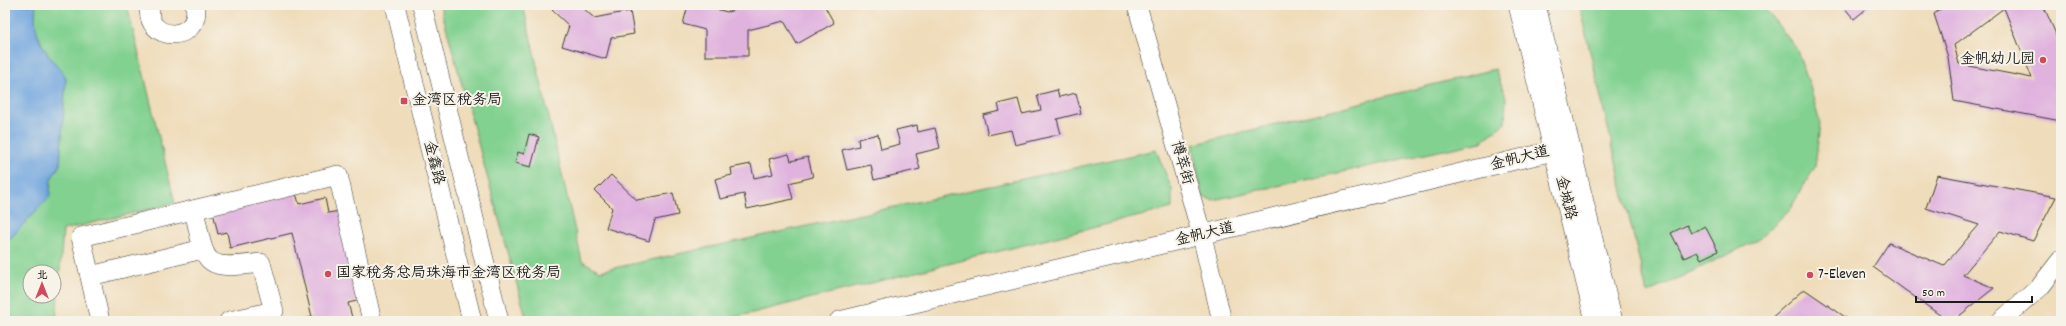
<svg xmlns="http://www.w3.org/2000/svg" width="2066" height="326" viewBox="0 0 2066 326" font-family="Dekko,'LXGW WenKai TC',sans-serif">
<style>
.green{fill:#82d191;stroke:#4f7656;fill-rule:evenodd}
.water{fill:#71a6df;stroke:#46617e}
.building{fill:#e0b3df;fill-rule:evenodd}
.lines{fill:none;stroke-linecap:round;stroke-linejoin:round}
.minor-casing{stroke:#3c3934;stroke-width:20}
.minor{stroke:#fff;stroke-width:19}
.poi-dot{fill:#d1495b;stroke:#f7f3e8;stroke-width:1.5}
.labels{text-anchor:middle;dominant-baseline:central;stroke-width:4;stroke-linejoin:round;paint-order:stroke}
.poi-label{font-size:15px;fill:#1c1c1c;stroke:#f7f3e8;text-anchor:start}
.street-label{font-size:15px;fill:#1c1c1c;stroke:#f7f3e8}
</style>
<rect width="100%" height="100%" fill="#f7f3e8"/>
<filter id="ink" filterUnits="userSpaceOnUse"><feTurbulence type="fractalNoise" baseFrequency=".025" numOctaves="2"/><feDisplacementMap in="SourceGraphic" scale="8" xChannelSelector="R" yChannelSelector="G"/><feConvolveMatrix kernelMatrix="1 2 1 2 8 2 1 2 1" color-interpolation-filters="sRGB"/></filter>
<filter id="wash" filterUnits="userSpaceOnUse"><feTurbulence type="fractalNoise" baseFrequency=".012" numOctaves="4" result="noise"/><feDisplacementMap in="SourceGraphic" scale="16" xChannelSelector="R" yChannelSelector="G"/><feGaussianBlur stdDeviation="0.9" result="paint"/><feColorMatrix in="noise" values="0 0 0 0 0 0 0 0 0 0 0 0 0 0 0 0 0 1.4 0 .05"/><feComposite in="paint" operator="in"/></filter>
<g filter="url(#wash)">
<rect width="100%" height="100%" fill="#efdcba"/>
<g class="green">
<path d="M5,5H127L175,203L63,230L56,321H5ZM30,272H54V296H30Z"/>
<polygon points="440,5 523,5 582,261 600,271 1156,150 1172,189 1172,208 720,321 527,321"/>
<polygon points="1579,5 1760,5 1771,16 1796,48 1810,86 1820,124 1815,167 1790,209 1758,240 1647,293"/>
<polygon points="1495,69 1506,97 1505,123 1481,142 1213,200 1203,197 1192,145"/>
</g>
<path class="water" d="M5,5H36C33,25 38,42 51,58C56,65 62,69 66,78L60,165L51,179L50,196L5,244Z"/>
<g id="blocks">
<g class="building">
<polygon points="556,5 580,5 594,18 630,11 634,34 611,38 606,59 562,46 569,26 552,10"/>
<polygon points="688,5 701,5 727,12 755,5 824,5 834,23 797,44 784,21 748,30 748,56 705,56 705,30 683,24"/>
<polygon points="1842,5 1871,5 1854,19"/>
<path d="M1946,5H2043L2055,32L2061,53V121L1954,101L1948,57L1934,14ZM2004,8L2032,78L1959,64L1954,45Z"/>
<polygon points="1057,90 1059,97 1076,93 1081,113 1057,119 1061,134 1015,145 1011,130 988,135 983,115 1000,111 998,104 1018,99 1022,114 1041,110 1037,95"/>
<polygon points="917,125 918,132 935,128 940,148 916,154 920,169 874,180 871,165 847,170 842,150 859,146 858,139 878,134 881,149 900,144 896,130"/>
<polygon points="529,134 539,137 531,167 515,163 518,152 524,154"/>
<polygon points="789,154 791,161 808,157 813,177 789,183 793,199 747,209 744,194 720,199 715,179 732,175 731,168 751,164 754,178 773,174 769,159"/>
<polygon points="611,175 637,200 673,193 678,215 655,220 649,241 606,228 612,208 595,191"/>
<polygon points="1937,175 2056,197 2033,241 2000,231 1963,275 1994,288 1953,321 1948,321 1873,267 1889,243 1944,266 1979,225 1926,208"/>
<polygon points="296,193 299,204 325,198 328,213 340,211 361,300 348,303 353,321 296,321 312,317 292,233 230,248 227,232 218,234 213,212"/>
<polygon points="1687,225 1691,233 1705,226 1718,251 1701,259 1697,252 1684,258 1671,233"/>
<polygon points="1804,289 1851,321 1768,321"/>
</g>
</g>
</g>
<g filter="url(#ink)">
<use href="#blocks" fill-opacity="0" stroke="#3c3934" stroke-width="1"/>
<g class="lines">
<g class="minor-casing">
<g id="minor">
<path d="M150,5C143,44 203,43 195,5"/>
<polyline points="395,5 472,321"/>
<polyline points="422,5 499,321"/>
<polyline points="1137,5 1202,236 1222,321"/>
<polyline points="1518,5 1595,321"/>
<polyline points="1536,5 1613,321"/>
<path d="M194,210C206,264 201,271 261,263L274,311L229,321"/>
<polyline points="90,276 203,249"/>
<polyline points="100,321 81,237 338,175 372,321"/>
<polyline points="839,321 1570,147"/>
<polyline points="2001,321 2040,287 2061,260"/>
</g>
</g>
<use href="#minor" class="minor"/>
</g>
</g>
<g class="poi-dot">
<circle cx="2043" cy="60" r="4"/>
<rect x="400" y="97" width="8" height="8" rx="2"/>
<circle cx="328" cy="274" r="4"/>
<circle cx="1810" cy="275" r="4"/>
</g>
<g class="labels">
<g class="poi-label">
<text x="2035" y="60" text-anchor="end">金帆幼儿园</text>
<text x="412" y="101">金湾区税务局</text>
<text x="336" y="274">国家税务总局珠海市金湾区税务局</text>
<text x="1818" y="275">7-Eleven</text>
</g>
<g class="street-label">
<text transform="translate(1520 159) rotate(-14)">金帆大道</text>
<text transform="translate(433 163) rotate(76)">金鑫路</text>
<text transform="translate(1181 163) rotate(74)">博萃街</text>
<text transform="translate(1565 198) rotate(76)">金城路</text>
<text transform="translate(1205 235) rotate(-13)">金帆大道</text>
</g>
</g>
<rect width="2066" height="326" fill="none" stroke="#f7f3e8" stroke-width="20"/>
<g transform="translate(42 284)"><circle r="19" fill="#f7f3e8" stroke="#9f9d96"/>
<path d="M0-3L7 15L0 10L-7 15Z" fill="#d1495b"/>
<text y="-6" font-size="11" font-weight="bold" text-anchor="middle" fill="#1c1c1c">北</text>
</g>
<path d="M1916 296v6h116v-6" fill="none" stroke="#1c1c1c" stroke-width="2"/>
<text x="1922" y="296" font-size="12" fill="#1c1c1c" stroke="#f7f3e8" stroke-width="3" paint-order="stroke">50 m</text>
</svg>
